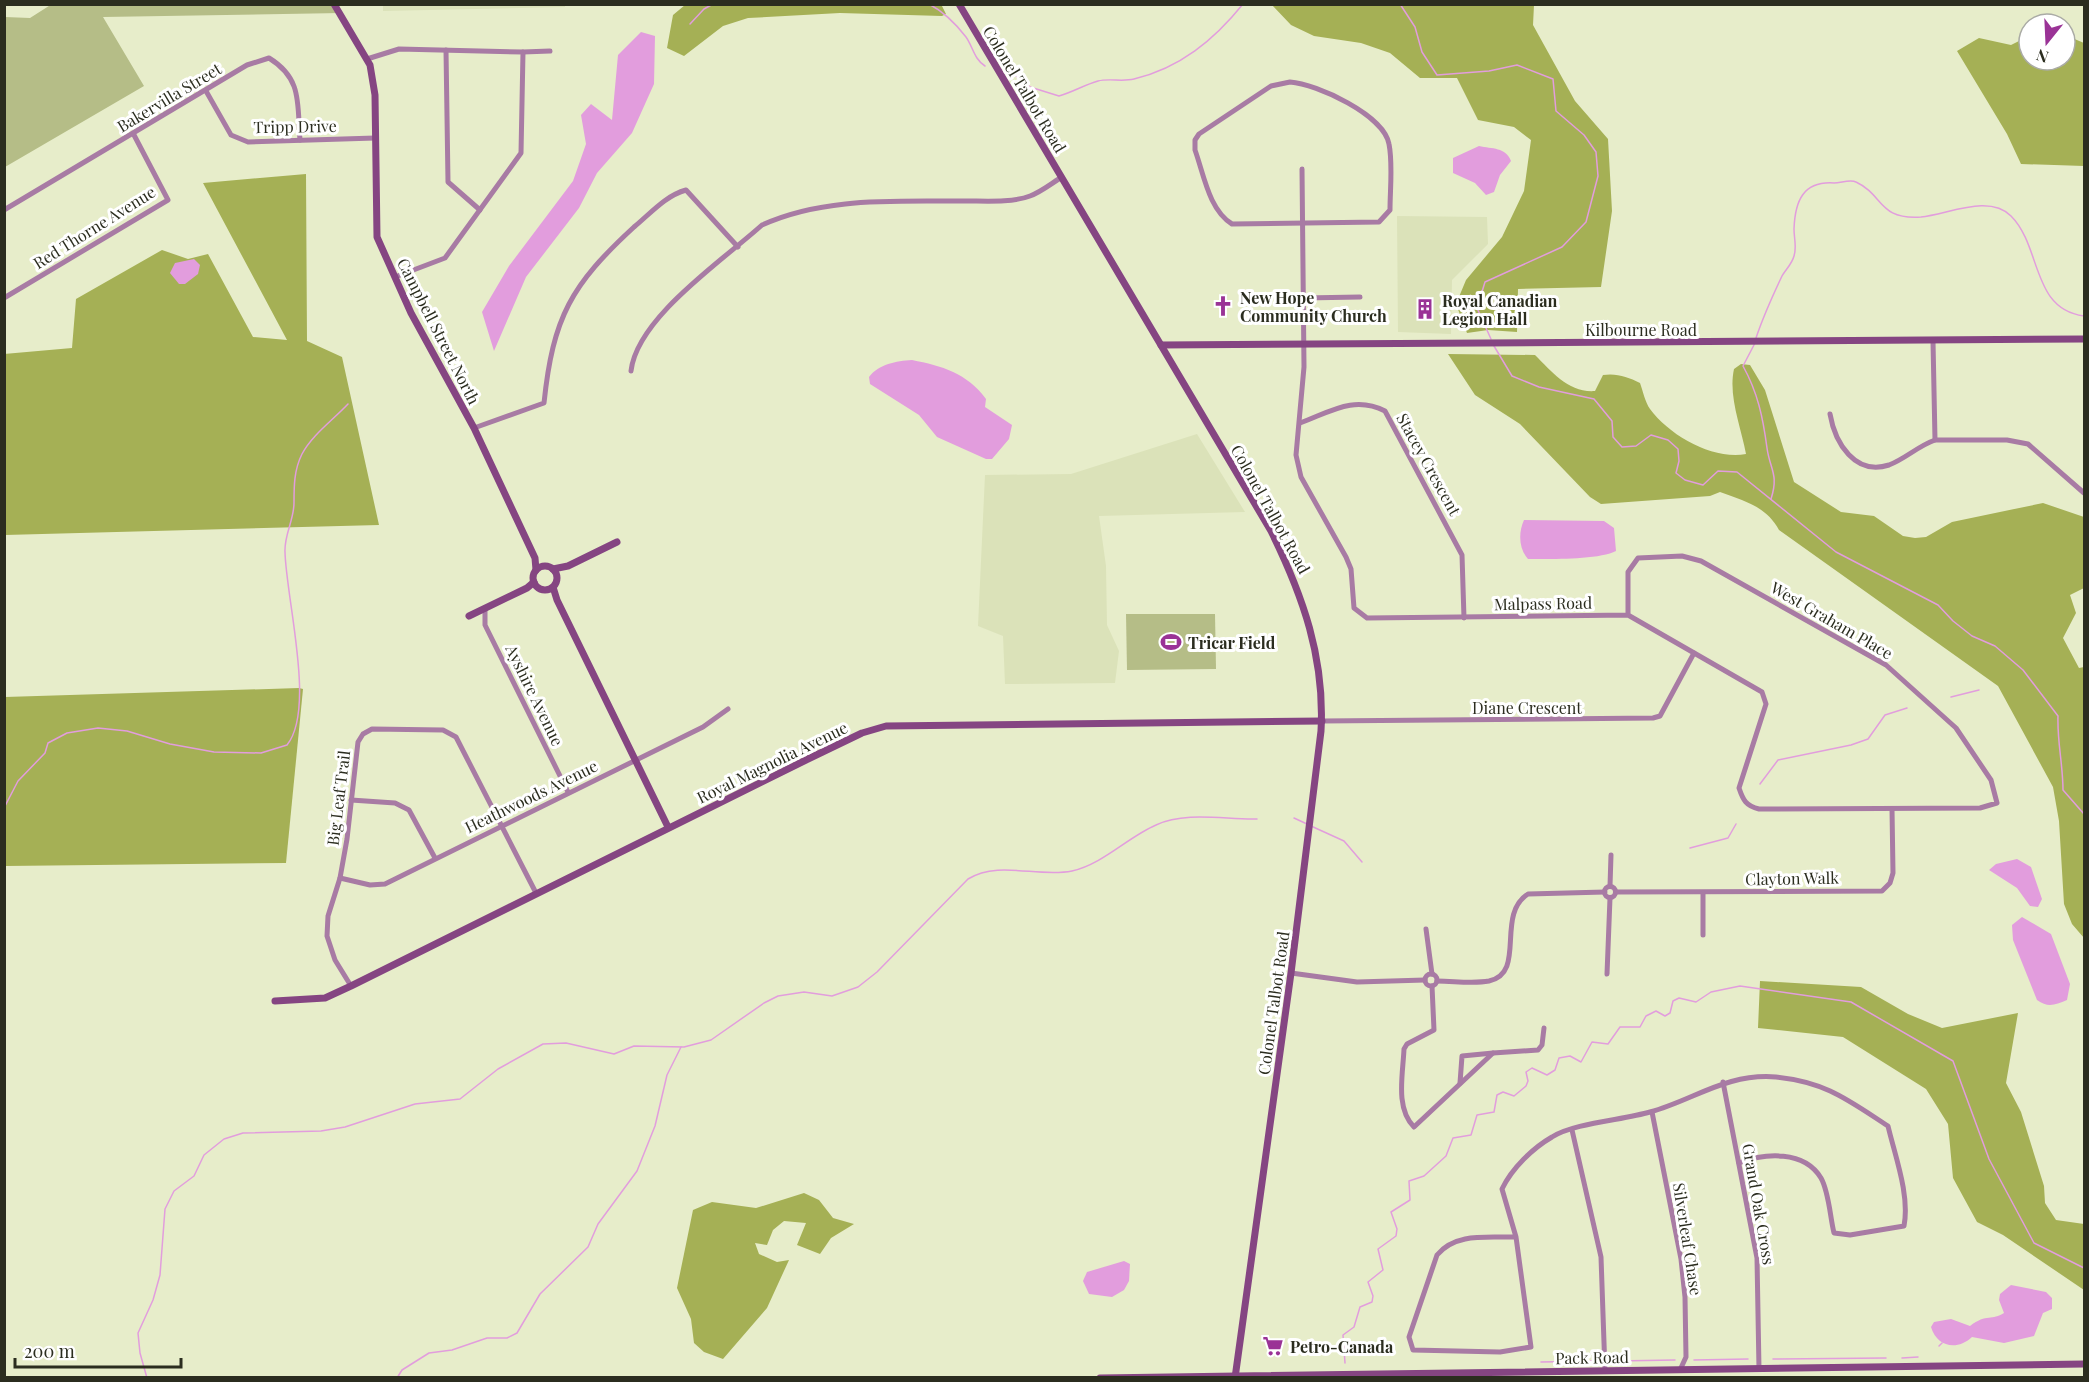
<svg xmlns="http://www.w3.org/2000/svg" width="2089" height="1382" viewBox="0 0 2089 1382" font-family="'Playfair Display',serif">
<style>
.built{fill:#dbe2b9}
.green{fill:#b5bd87}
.forest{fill:#a5b055}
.water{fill:#e29ddd}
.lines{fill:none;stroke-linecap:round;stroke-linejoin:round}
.stream{stroke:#e29ddd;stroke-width:1.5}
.street{stroke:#a87ba4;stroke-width:5}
.secondary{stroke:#854582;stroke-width:7}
.labels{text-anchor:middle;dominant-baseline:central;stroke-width:6;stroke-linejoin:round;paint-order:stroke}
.street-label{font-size:16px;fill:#2b2d1f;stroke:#fff}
.poi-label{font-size:16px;font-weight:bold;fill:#2b2d1f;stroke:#fff;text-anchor:start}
</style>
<rect width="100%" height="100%" fill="#e7edca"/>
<g class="built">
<polygon points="565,4 565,7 383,11 383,4"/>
<polygon points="1397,216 1487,217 1488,244 1452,280 1451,334 1398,332"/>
<polygon points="1197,434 1245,512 1099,516 1106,566 1107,625 1119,651 1115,683 1005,684 1003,636 978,626 985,475 1071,474"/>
</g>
<g class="green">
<polygon points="52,4 337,4 342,13 103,17 144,86 5,167 5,17 30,18"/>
<polygon points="1126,614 1215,614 1216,669 1127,670"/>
</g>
<g class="forest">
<polygon points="941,4 946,14 942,16 840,13 748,18 723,26 684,56 667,48 673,15 685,5"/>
<polygon points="1272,5 1534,5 1533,25 1575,101 1608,139 1612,211 1601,287 1518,289 1517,332 1488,330 1467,333 1456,304 1466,280 1502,237 1524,191 1531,140 1514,127 1478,120 1457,78 1420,78 1390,53 1361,43 1314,36 1291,25"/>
<polygon points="2065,35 2084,43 2084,166 2021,164 2007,134 1957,51 1979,38 2011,45 2029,36 2029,60 2065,60"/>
<polygon points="306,174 307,341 342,357 379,525 5,535 4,354 72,348 76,299 162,250 188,259 208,254 253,337 287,340 203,183"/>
<path d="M1448,354L1535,355C1552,372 1569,393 1595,391L1603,375C1617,373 1628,377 1640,383C1643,391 1645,402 1650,409C1670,436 1713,460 1746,454C1741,427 1728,396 1734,369L1741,364L1750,365L1765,390L1794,482L1841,512L1874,516L1903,536L1915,538L1926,537L1952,522L2043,503L2084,517V588L2070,595L2076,613L2063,638L2079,668L2084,667V938L2072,924L2064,904L2059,821L2053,787L1998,686L1779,530C1766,506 1744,501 1720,492L1710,496L1601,504L1590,497L1520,424L1475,395Z"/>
<polygon points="299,688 303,689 286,863 5,866 5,697"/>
<polygon points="1760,981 1861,987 1908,1014 1942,1028 2018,1013 2006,1083 2021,1112 2044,1186 2045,1203 2056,1220 2084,1224 2084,1290 2003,1235 1977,1222 1953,1178 1948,1124 1926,1089 1843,1037 1758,1028"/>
<polygon points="804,1193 819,1200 833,1218 854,1224 831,1238 820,1254 797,1245 806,1223 784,1221 773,1230 767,1245 755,1243 759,1254 777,1262 789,1260 767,1308 723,1359 704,1352 694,1343 691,1319 677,1288 693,1210 712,1202 756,1208"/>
</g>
<g class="water">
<polygon points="641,32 655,36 654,84 632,133 597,173 579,208 526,277 494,351 482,312 509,266 573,181 586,144 581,115 591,104 612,120 618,55"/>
<path d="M1479,146C1492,149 1506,147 1511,161L1500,175L1494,192L1486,195L1475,183L1453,173V158Z"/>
<polygon points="194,259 200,265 198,274 185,284 179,284 170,273 175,263"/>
<path d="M912,360C942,366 967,373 986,399L985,407L1012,425L1009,439L992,459H986L937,437L919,415L870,384L869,377C879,364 896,361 912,360Z"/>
<path d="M1524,520L1604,521L1614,528L1616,551C1599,560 1548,559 1528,559C1519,549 1518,533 1524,520Z"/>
<polygon points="2017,859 2031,867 2042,899 2038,907 2030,906 2017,888 1989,870 1996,864"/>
<path d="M2022,917L2051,934L2070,984L2067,1000C2055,1005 2048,1008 2037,1000L2013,940L2012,925Z"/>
<polygon points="1124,1261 1130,1264 1129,1281 1124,1290 1112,1297 1089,1294 1083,1281 1087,1272"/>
<path d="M2011,1285L2046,1292L2052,1298V1309L2043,1313L2034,1336L2004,1343L1972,1337C1957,1351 1937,1347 1931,1327L1934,1322L1951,1319L1970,1326C1987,1313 1992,1321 2004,1313L1999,1300L2000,1294Z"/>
</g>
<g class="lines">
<g class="stream">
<path d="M929,4C944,12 956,24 966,37C973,47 974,59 985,66"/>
<polyline points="1400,4 1415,27 1422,52 1437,75 1489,71 1517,65 1553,79 1556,111 1584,135 1596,152 1598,176 1586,222 1562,247 1485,282 1477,308 1491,339"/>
<polyline points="690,24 704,9 713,4"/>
<path d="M1007,69L1030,87L1059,96C1073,92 1084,85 1098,81C1109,78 1122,82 1134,79C1180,68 1214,40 1243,4"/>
<path d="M1756,338C1763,317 1773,295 1782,276C1786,269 1792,264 1794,256C1797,247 1794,239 1794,229C1795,201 1803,181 1834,183C1841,183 1850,179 1856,182C1884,195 1878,220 1921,217C1949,214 1989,194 2011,216C2042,247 2031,309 2084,316"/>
<path d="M1755,343L1743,366C1758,393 1763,418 1767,448C1770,470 1779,474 1771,499"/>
<path d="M1494,346L1512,376L1539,387L1594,399L1612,421L1613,437L1622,447L1636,446L1651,435L1668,440L1678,449L1679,461L1676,473L1685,480L1703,485L1718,471L1737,472L1836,552L1938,605L1953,621L1972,636L1995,646L2023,670L2058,716C2057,741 2063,765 2063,790L2084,814"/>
<polyline points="1951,697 1979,690"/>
<polyline points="1760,784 1778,760 1851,745 1868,739 1885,715 1907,708"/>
<path d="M4,808L18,781L45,753L48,743L67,733L98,728L127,731L170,744L214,752L261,753L287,745C316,709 286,599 285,552C284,535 294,520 294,503C294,486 294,470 302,454C312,435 333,420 348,404"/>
<polyline points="1294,818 1307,824"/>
<polyline points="1311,826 1344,841 1362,862"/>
<polyline points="1690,848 1728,838 1736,824"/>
<polyline points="1939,1346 1942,1343"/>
<polyline points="1902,1358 1918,1357"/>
<polyline points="1773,1359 1886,1358"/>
<polyline points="1694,1360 1748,1359"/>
<polyline points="1616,1361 1675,1360"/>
<polyline points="1541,1362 1596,1361"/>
<polyline points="1345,1363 1343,1335 1354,1327 1360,1307 1372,1302 1373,1296 1368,1282 1383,1270 1378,1249 1396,1236 1397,1229 1391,1212 1410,1200 1409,1181 1424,1176 1446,1156 1453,1138 1471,1135 1477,1115 1494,1112 1497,1095 1503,1092 1514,1096 1526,1086 1528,1081 1526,1072 1532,1068 1547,1075 1555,1070 1559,1058 1570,1056 1581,1062 1592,1042 1608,1044 1620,1027 1640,1027 1646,1016 1656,1011 1665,1016 1670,1013 1673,1001 1679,998 1696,1002 1711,992 1740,986 1851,1002 1953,1061 1989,1159 2034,1243 2084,1268"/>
<path d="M147,1378L140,1353L138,1333L153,1300L160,1275L165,1209L174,1191L194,1176L204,1155L224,1139L243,1133L321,1131L345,1127L415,1104L460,1099L498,1069L543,1044L566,1043L614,1054L634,1046L684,1047L711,1040L764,1003L778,996L804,992L832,996L858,987L877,972L968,879C999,860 1038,878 1072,871C1103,864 1128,837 1156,825C1186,811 1226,820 1257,819"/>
<polyline points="397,1378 402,1370 429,1353 452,1350 487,1338 507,1338 517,1333 540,1294 588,1247 598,1224 637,1171 655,1126 667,1075 681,1047"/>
</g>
<g class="street">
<polyline points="446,50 448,182 480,210"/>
<polyline points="523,52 550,51"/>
<polyline points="367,59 399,49 523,52 521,153 445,258 395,277"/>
<path d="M1290,82C1317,84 1384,115 1389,144C1393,164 1390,189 1390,210L1379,222L1232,224C1209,210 1204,175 1195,150V140L1199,134L1271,86Z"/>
<polyline points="206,91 231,135 248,142 375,138"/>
<path d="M1302,169L1304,367L1296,455L1301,477L1346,557L1351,569L1354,608L1367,618L1628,615L1762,692L1766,704L1739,788C1743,800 1746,806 1759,809L1980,808L1997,803L1991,780L1956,728L1886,665L1701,561L1682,556L1638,558L1628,572V615"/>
<path d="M4,210L247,65L269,58C303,79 297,104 300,140"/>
<polyline points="4,298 168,200 134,135"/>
<polyline points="1303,298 1360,297"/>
<path d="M631,371C637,318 722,261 762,225C826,196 898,202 966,201C985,201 1012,203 1030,196C1041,192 1052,183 1062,177"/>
<path d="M1830,414C1835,443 1855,476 1889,465C1905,459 1918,446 1935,440L1933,341"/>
<path d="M1300,423C1330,412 1354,395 1385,411L1462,555L1464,618"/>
<path d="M474,428L544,403C553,317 571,285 634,227C651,213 665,196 686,190L738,247"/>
<polyline points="1935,440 2007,440 2028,444 2084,493"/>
<polyline points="485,608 485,625 568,792"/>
<polyline points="1322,721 1653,718 1660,716 1694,653"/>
<polyline points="351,800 395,803 409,810 435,858"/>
<polyline points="340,878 370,885 385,884 703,727 728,709"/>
<polyline points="1610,886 1611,855"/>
<circle cx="1610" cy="892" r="5.5"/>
<polyline points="1616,892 1882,891 1890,883 1893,873 1892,809"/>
<polyline points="1426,929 1432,974"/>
<polyline points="1703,935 1703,893"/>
<polyline points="1291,973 1357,982 1425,980"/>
<circle cx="1431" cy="980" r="6"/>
<polyline points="1607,974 1610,898"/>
<path d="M1437,981C1454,981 1473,984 1489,981C1527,973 1495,915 1528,894L1605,892"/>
<polyline points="351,986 335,960 327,936 328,916 340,878 347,839 358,742 363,734 372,729 443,730 456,737 536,893"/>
<path d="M1432,986L1434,1030L1407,1044L1404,1049C1403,1074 1395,1108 1414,1127L1493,1053L1538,1050L1542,1045L1544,1028"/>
<polyline points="1723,1082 1757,1258 1759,1369"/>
<polyline points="1460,1083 1462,1056 1493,1053"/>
<polyline points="1652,1112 1681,1259 1685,1297 1686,1357 1680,1370"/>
<polyline points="1572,1130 1601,1257 1605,1371"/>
<path d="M1516,1237C1488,1238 1456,1232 1437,1255L1409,1337L1413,1350L1500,1352L1531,1347L1516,1237L1502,1189C1512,1168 1533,1148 1552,1137C1574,1123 1623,1120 1650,1112C1694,1100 1726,1073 1776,1077C1826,1082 1848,1100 1888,1126C1895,1156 1910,1195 1904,1226L1850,1235L1834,1233C1830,1217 1829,1192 1821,1178C1804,1150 1765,1153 1739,1163"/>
</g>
<g class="secondary">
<polyline points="334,4 370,65 375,95 377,237 411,313 474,428 535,558 536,570"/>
<path d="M959,4L1271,531C1303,596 1325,658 1321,731L1291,973L1235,1378"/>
<polyline points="1161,345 2084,339"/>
<circle cx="545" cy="578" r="12"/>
<polyline points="553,569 568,566 617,542"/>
<polyline points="553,587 557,600 668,827"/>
<polyline points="469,616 527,588 534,582"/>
<polyline points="275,1001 325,998 351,986 808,759 862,733 886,726 1322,721"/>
<polyline points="1100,1378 2084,1364"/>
</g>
</g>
<defs>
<g id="church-bare" transform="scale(1.62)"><path d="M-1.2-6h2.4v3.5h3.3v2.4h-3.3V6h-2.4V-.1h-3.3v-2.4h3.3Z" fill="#9a3396" stroke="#fff" stroke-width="2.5" paint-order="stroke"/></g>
<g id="building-bare" transform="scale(1.62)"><path d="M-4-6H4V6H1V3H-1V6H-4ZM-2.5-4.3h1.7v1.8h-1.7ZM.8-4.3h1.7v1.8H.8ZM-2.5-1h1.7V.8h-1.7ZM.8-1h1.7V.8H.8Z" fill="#9a3396" stroke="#fff" stroke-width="2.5" paint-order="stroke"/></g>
<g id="stadium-bare" transform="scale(1.62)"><path d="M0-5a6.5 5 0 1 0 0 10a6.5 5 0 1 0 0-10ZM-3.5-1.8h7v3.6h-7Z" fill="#9a3396" stroke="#fff" stroke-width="2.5" paint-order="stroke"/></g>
<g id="supermarket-bare" transform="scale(1.62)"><path d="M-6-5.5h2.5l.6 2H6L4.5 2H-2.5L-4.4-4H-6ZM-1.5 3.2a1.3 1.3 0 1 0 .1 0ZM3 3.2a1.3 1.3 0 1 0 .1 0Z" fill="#9a3396" stroke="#fff" stroke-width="2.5" paint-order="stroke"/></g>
</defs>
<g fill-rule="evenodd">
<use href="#church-bare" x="1223" y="306"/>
<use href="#building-bare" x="1425" y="309"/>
<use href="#stadium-bare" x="1171" y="642"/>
<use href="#supermarket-bare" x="1273" y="1346"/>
</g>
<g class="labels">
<g class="street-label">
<text transform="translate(1025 89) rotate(59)">Colonel Talbot Road</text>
<text transform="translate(169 97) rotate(-31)">Bakervilla Street</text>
<text transform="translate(295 126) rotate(-1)">Tripp Drive</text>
<text transform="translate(94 227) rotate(-32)">Red Thorne Avenue</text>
<text x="1641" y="329">Kilbourne Road</text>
<text transform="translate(439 331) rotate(63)">Campbell Street North</text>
<text transform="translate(1429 464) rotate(61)">Stacey Crescent</text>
<text transform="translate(1271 509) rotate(61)">Colonel Talbot Road</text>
<text transform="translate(1543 603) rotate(-1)">Malpass Road</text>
<text transform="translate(1832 620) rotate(30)">West Graham Place</text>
<text transform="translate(535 695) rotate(64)">Ayshire Avenue</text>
<text x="1527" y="707">Diane Crescent</text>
<text transform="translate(772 762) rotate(-26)">Royal Magnolia Avenue</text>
<text transform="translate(531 796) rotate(-26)">Heathwoods Avenue</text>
<text transform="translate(338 798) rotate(-83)">Big Leaf Trail</text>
<text transform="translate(1792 878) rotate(-1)">Clayton Walk</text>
<text transform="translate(1273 1003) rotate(-82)">Colonel Talbot Road</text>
<text transform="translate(1759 1204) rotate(80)">Grand Oak Cross</text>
<text transform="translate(1688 1239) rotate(81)">Silverleaf Chase</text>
<text transform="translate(1592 1357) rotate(-1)">Pack Road</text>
</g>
<g class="poi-label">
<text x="1240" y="297">New Hope<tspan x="1240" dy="18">Community Church</tspan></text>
<text x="1442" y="300">Royal Canadian<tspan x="1442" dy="18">Legion Hall</tspan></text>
<text x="1188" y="642">Tricar Field</text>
<text x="1290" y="1346">Petro-Canada</text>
</g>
</g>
<rect width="2089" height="1382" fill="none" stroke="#2b2d1f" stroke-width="12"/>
<g transform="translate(2047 42) rotate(198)"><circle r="28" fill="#ffffff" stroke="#aaaba5" stroke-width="1.5"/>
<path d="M0-4.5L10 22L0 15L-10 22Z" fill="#9a3396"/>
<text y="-9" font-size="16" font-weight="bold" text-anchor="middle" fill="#2b2d1f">N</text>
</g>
<path d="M15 1358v9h166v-9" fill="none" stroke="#2b2d1f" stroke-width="3"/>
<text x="24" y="1358" font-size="18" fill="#2b2d1f" stroke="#ffffff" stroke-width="4.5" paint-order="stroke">200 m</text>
</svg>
